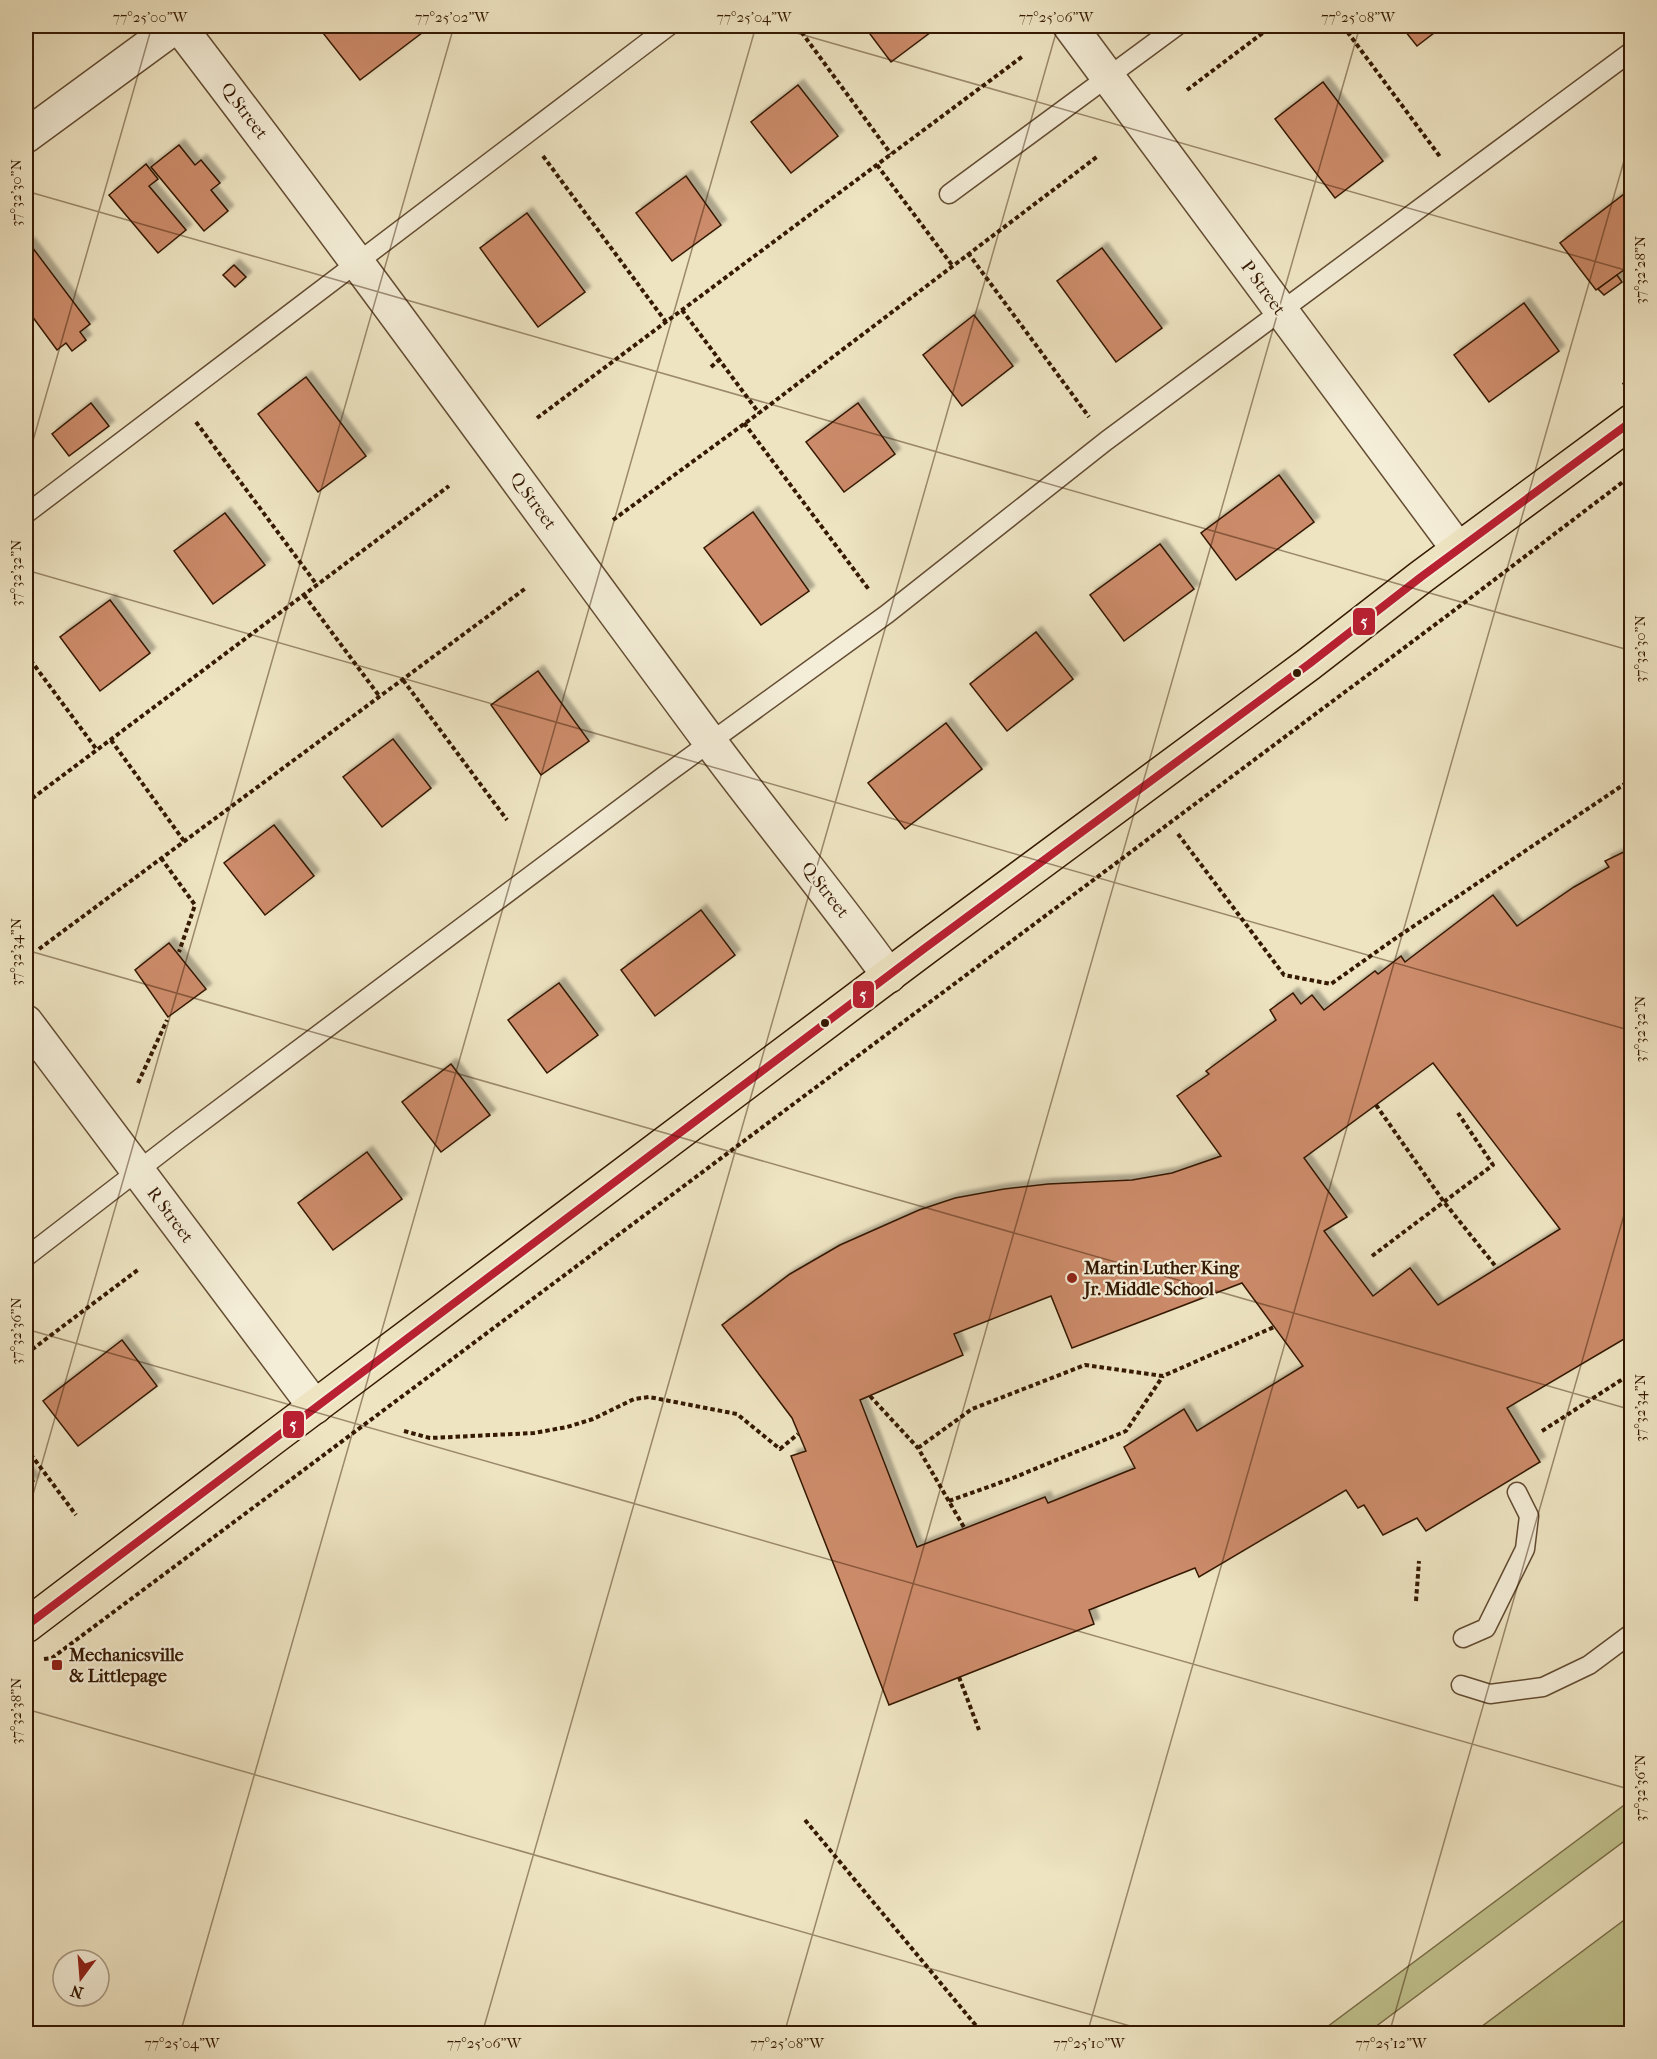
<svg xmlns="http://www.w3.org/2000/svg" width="1657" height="2059" viewBox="0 0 1657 2059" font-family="'IM FELL French Canon',serif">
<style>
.green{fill:#c0c28e;stroke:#7a6e48;stroke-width:1.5}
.building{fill:#cc8b6b;stroke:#351902;stroke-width:1.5;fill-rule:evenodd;filter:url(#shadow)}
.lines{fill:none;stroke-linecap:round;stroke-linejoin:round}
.service-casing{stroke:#634c32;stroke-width:21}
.minor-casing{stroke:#634c32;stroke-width:36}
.primary-casing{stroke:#351902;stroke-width:36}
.path{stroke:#351902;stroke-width:4;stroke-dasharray:4.5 3;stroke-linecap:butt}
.service{stroke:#f4edd7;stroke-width:18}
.minor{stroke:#f4edd7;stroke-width:33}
.primary{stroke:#eee4c2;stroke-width:33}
.bus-1-casing{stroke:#f4edd7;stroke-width:12}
.bus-1{stroke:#b92031;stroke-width:8}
.ticks{fill:none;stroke:#351902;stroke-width:1.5;stroke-opacity:0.45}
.bus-dot{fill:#351902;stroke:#f4edd7;stroke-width:2}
.poi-dot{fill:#8f2418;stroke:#f4edd7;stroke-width:2}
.labels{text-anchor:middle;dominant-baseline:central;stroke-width:4.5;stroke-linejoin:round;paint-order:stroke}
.street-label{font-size:18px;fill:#351902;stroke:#f4edd7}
.poi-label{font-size:18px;font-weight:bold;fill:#351902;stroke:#f4edd7;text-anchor:start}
.line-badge{stroke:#f4edd7;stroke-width:2}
.badge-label{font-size:16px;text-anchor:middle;font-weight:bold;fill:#fff}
.neatline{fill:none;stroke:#351902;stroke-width:2}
.ticks-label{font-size:15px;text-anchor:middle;fill:#351902}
</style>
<defs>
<filter id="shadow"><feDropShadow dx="5.5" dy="-5.5" stdDeviation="1.5" flood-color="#0004"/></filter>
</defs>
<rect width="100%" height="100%" fill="#eee4c2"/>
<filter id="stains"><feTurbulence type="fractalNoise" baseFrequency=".00333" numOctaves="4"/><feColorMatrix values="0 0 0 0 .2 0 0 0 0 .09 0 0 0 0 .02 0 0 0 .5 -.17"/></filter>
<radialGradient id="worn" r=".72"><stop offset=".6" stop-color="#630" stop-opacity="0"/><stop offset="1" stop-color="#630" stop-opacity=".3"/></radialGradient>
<g class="green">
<polygon points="1631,1800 1631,1836 1367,2033 1319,2033"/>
<polygon points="1631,1915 1631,2033 1473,2033"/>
</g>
<g class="building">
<polygon points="333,26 431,26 360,80 323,33"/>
<polygon points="864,26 939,26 891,62"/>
<polygon points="1401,26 1443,26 1417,46"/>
<polygon points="1323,82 1383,161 1335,198 1275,119"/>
<polygon points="798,85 838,136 791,173 751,122"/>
<polygon points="179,145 195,165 201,160 220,183 211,190 228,211 204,231 151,167"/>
<polygon points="146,164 158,179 149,186 186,230 158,253 109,195"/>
<polygon points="686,176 721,225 672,261 636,213"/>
<polygon points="1632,188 1632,264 1596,290 1560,243"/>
<polygon points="527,213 585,292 538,327 480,248"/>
<polygon points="29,243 90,324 80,332 86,340 72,351 66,343 57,350 26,308 26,246"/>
<polygon points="1102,248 1162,328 1116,362 1057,281"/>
<polygon points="234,265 246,277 235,287 223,275"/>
<polygon points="1617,275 1622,282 1604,295 1598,289"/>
<polygon points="1524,303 1559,351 1489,402 1454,355"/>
<polygon points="974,315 1013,366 962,406 923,355"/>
<polygon points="306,377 366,456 318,492 258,414"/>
<polygon points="91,403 109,426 69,456 52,434"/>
<polygon points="858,403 895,454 844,492 806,442"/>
<polygon points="1279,475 1314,522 1236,580 1201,533"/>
<polygon points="753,512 809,591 761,625 704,548"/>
<polygon points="225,513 265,565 213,604 174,551"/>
<polygon points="1160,544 1194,589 1124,641 1090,595"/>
<polygon points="110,600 150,653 100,691 60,637"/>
<polygon points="1036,632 1073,679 1007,731 970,684"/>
<polygon points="538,671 589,741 541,775 491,705"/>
<polygon points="946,723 982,769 905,829 868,783"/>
<polygon points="393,739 431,788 382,827 343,777"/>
<polygon points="274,825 314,876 265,915 224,863"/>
<path d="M1632,848V1349L1624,1339L1507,1408L1540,1462L1426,1531L1417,1518L1383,1535L1364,1505L1358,1508L1346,1490L1199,1577L1195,1568L1089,1610L1094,1624L889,1705L791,1456L806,1451L792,1418L722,1325L790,1274L840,1245L919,1210L955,1198L1004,1189L1048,1184L1132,1180L1172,1173L1221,1156L1177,1096L1209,1074L1206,1071L1276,1020L1270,1010L1293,993L1301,1004L1312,995L1324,1010L1375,971L1378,974L1401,956L1405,962L1493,895L1517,926L1574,887L1609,867L1605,861ZM1433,1063L1560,1229L1438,1305L1410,1268L1373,1296L1324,1231L1347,1217L1304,1158ZM1242,1283L1303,1366L1197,1431L1184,1409L1124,1447L1135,1468L1048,1503L1045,1497L917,1547L860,1400L963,1355L954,1334L1051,1296L1072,1348Z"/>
<polygon points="701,910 735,955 655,1016 621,970"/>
<polygon points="169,943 206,989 168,1017 135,970"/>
<polygon points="559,983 598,1035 547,1073 508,1020"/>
<polygon points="451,1064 490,1115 441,1152 402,1102"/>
<polygon points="367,1152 402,1199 333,1250 298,1203"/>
<polygon points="122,1340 157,1386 78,1446 43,1401"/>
<polygon points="26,1470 34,1481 26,1487"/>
</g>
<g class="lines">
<g class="service-casing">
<g id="service">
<polyline points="949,194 1177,26"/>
<polyline points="26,514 669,26"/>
<polyline points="26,1257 179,1139 665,775 887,614 1106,441 1632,51"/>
<polyline points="1463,1638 1486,1628 1525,1549 1529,1516 1517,1492"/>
<polyline points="1461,1685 1490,1694 1543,1687 1589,1665 1632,1633"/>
</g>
</g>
<g class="minor-casing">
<g id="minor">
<path d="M179,26C359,261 532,501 708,739C767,819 831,895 889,976"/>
<polyline points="1070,26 1458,549"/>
<polyline points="26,136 176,26"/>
<polyline points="26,1022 315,1407"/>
</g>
</g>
<g class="primary-casing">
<polyline id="primary" points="26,1626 273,1438 925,948 1309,664 1421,577 1632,421"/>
</g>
<g class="path">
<polyline points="797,26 891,154"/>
<polyline points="1343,26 1441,158"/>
<polyline points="1187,90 1272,26"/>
<polyline points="543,156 666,322"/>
<polyline points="877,165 952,265"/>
<polyline points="968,253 1089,417"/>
<polyline points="682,310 759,413"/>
<polyline points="711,367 719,360"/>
<polyline points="1623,385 1632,379"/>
<polyline points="537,418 1023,56"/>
<polyline points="196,422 317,585"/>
<polyline points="744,423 870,591"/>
<polyline points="613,520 759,413 1098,156"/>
<polyline points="304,595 380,697"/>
<polyline points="26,654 97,750"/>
<polyline points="403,680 507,820"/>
<polyline points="111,740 184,841"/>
<polyline points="26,803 449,486"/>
<polyline points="1178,834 1284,975 1331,984 1393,940 1626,783"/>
<polyline points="161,858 195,905 179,952"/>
<polyline points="39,949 526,588"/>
<polyline points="138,1083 167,1020"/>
<polyline points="1376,1105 1444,1202 1497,1268"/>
<polyline points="1372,1256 1493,1165 1458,1113"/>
<polyline points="26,1354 139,1269"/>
<polyline points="870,1396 918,1448 965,1529"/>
<polyline points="404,1431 430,1438 534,1433 567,1427 593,1419 634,1399 649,1397 737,1414 780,1449 798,1434"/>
<polyline points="1542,1431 1629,1375 1632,1378"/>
<polyline points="26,1448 76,1515"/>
<polyline points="918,1448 972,1409 1085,1365 1163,1376 1274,1327"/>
<polyline points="949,1501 1013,1478 1126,1431 1163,1376"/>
<polyline points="1416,1601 1419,1561"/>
<polyline points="44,1659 52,1658 1448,615 1632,475"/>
<polyline points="959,1677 979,1730"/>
<polyline points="805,1820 983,2034"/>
</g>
<use href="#service" class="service"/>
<use href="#minor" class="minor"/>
<use href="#primary" class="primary"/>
<g class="bus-1-casing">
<polyline id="bus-1" points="26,1626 925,948 1309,664 1421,577 1632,421"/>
</g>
<use href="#bus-1" class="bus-1"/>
</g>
<path class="ticks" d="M772,26L1632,272M26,191L1632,651M26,465L152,26M26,570L1632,1031M26,950L1632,1410M26,1329L1632,1790M26,1519L454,26M26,1709L1158,2034M180,2034L756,26M482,2034L1058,26M784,2034L1360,26M1087,2034L1632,133M1389,2034L1632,1187"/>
<g class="bus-dot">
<circle cx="1297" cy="673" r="5"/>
<circle cx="825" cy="1023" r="5"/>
</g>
<g class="poi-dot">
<circle cx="1072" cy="1278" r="6"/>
<rect x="51" y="1659" width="12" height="12" rx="3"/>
</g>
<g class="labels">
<g class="street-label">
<text transform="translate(244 111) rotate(53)">Q Street</text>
<text transform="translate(1263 288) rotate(54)">P Street</text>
<text transform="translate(533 501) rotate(54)">Q Street</text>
<text transform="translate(825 890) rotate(52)">Q Street</text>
<text transform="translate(170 1215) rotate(53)">R Street</text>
</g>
<g class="poi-label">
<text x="1084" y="1268">Martin Luther King<tspan x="1084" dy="21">Jr. Middle School</tspan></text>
<text x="69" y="1655">Mechanicsville<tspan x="69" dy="21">&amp; Littlepage</tspan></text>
</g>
</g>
<g class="line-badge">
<rect x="1352" y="607" width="24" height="29" rx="6" fill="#b92031"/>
<rect x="852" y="980" width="23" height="29" rx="6" fill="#b92031"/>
<rect x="282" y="1410" width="23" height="29" rx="6" fill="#b92031"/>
</g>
<g class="badge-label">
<text x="1364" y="627">5</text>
<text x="863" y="1000">5</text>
<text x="293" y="1430">5</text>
</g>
<rect width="1657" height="2059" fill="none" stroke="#eee4c2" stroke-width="66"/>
<g transform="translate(81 1978) rotate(196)"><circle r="28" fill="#f4edd7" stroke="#a89882" stroke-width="1.5"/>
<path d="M0-4.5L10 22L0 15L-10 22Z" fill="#8f2418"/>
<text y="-9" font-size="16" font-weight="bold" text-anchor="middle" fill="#351902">N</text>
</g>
<rect x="33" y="33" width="1591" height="1993" class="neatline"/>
<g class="ticks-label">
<text x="150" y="22">77°25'00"W</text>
<text x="452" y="22">77°25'02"W</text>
<text x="754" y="22">77°25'04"W</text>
<text x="1056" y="22">77°25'06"W</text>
<text x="1358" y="22">77°25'08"W</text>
<text transform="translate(16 193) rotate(-90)" y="5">37°32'30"N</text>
<text transform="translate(1640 270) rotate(-90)" y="5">37°32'28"N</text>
<text transform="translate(16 573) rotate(-90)" y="5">37°32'32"N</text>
<text transform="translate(1640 649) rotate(-90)" y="5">37°32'30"N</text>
<text transform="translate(16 952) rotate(-90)" y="5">37°32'34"N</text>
<text transform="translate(1640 1029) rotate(-90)" y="5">37°32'32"N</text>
<text transform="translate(16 1331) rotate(-90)" y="5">37°32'36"N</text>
<text transform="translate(1640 1408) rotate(-90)" y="5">37°32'34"N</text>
<text transform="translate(16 1711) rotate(-90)" y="5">37°32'38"N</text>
<text transform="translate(1640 1788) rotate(-90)" y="5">37°32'36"N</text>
<text x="182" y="2048">77°25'04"W</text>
<text x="484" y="2048">77°25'06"W</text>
<text x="787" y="2048">77°25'08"W</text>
<text x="1089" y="2048">77°25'10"W</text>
<text x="1391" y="2048">77°25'12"W</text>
</g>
<rect width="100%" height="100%" filter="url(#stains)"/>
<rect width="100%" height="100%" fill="url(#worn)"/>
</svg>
